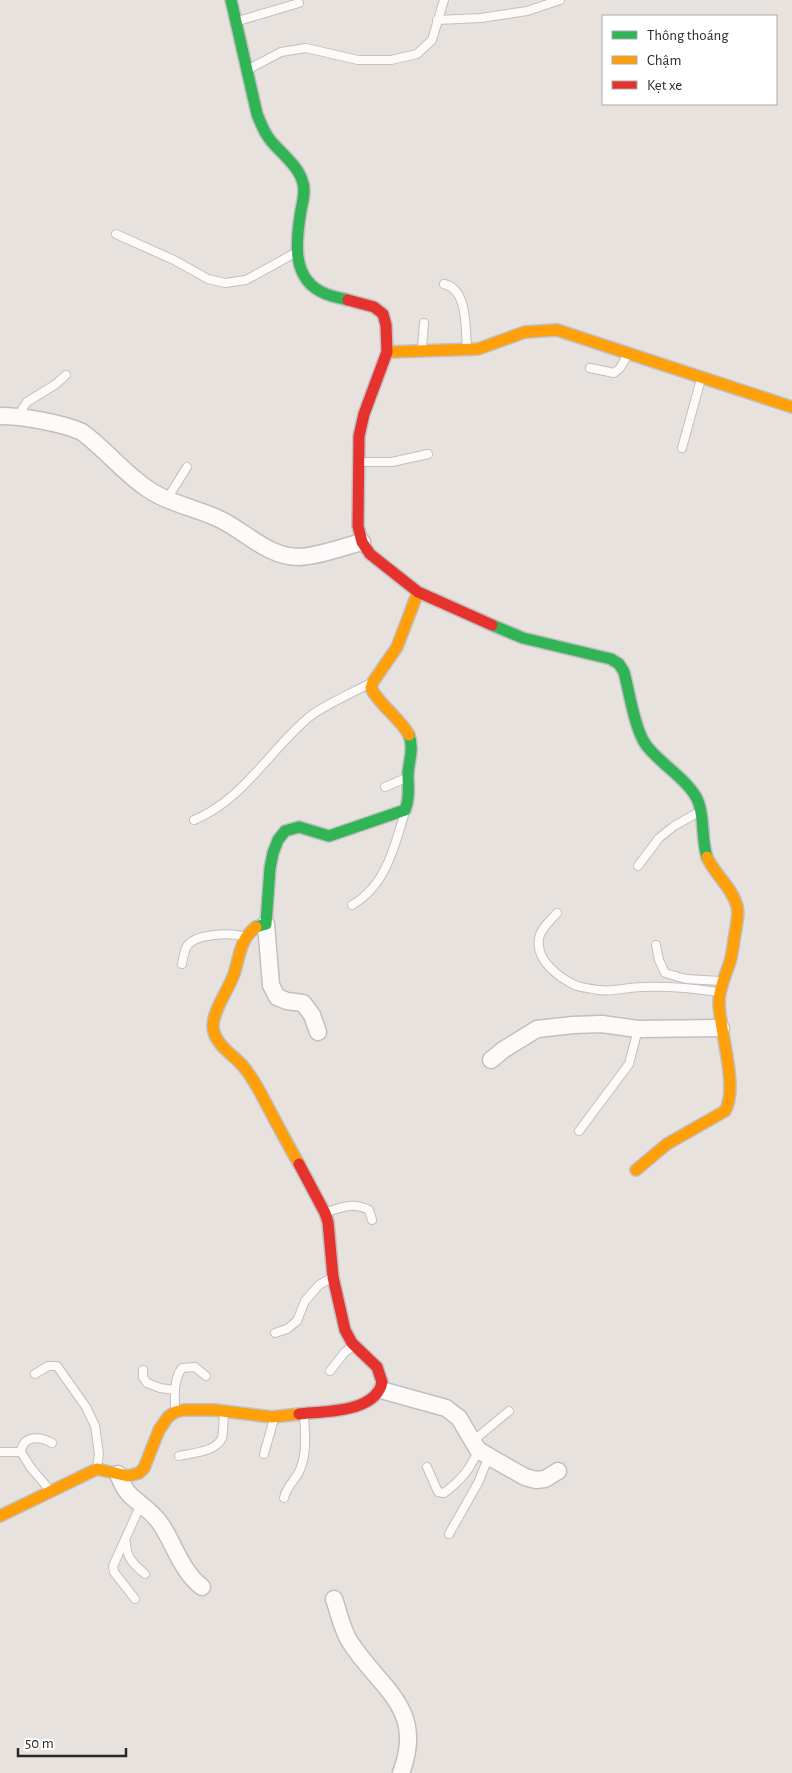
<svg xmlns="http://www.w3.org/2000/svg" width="792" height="1773" viewBox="0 0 792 1773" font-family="'Alegreya Sans',sans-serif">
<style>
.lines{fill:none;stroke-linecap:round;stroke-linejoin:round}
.lane-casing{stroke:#c1bfc0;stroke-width:10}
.street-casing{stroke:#c1bfc0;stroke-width:19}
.fast-casing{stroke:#c1bfc0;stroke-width:14}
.slow-casing{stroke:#c1bfc0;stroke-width:14}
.jam-casing{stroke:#c1bfc0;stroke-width:14}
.lane{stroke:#fcfbfa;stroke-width:8}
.street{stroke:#fcfbfa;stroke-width:16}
.fast{stroke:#30b455;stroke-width:11}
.slow{stroke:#ff9f0a;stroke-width:11}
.jam{stroke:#e5322d;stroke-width:11}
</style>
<rect width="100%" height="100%" fill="#e8e2de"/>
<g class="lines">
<g class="lane-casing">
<g id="lane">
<polyline points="437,20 481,18 527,11 560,0"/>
<polyline points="238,21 299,3"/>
<polyline points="249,69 281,52 306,48 358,60 391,60 417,54 432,40 444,0"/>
<polyline points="116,234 174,260 208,279 225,283 246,280 295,253"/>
<path d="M444,284C468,289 465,327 467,347"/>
<polyline points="422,348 424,323"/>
<polyline points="590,368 614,373 620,368 627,356"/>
<polyline points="17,417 27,402 56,384 66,375"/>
<polyline points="682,448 701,379"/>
<polyline points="361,462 392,462 428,454"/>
<polyline points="167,499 187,467"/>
<polyline points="385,787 406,778"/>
<path d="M194,820C243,800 269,751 308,718C322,706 352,693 369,684"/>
<polyline points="638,866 659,838 674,826 699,812"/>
<path d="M352,905C385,886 394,849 404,815"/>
<path d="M557,913C550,921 541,928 539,938C535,960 559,978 577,986C584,988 592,989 599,990C613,992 628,987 641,987C667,986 692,988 718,992"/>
<polyline points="656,945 659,960 665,973 686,979 721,981"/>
<path d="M182,964C183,959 184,953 186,948C193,933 229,933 243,936"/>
<polyline points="579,1131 629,1064 638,1029"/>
<path d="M327,1212C342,1207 353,1202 369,1210L372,1220"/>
<polyline points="275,1333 287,1329 297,1321 305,1301 319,1285 331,1278"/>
<polyline points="143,1370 143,1377 147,1383 160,1388 175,1390"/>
<polyline points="330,1371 345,1352 352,1347"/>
<polyline points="35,1374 48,1366 57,1366 86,1407 95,1426 99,1454 97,1467"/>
<path d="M175,1410C175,1396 173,1380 182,1368L195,1367L206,1376"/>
<polyline points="473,1441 509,1411"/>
<polyline points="0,1452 21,1452"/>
<polyline points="264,1454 274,1419"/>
<path d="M179,1456C192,1453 216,1452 222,1438C224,1431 223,1421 224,1414"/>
<path d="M427,1467L438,1492L444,1493C460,1481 471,1469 478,1450"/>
<path d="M49,1489L31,1468L21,1452C23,1435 40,1436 52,1443"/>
<path d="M284,1498C286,1486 298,1478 301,1467C307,1451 305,1432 304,1415"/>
<polyline points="449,1534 478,1483 489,1456"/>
<path d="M126,1543C126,1557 134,1565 145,1574"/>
<polyline points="135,1599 114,1572 113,1566 141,1504"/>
</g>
</g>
<g class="street-casing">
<g id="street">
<path d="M0,416C23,416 62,423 82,432C105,449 122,471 145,487C165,502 192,507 215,517C244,529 266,557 299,557C321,556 342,547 362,542"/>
<polyline points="266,924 271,985 277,997 287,1001 303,1003 312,1015 318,1032"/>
<polyline points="491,1060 503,1050 537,1029 573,1025 602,1024 638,1029 721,1028"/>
<polyline points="381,1390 446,1408 459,1418 478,1450 495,1460 525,1477 536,1480 545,1479 558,1471"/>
<path d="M118,1474C121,1481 124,1489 129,1494C139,1504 152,1511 160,1523C175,1545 181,1571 202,1587"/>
<path d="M334,1599C339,1613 342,1630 350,1642C380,1689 426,1708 401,1773"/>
</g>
</g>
<g class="fast-casing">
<g id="fast">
<path d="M231,0L257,114C261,124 264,133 271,141C281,153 297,165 302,180C306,189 303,201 301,210C296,240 290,280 326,294C333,297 341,298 348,300"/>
<path d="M492,625L523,638L611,659L619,664L624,672C629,691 635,730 646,745C659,763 690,781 698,801C705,818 701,839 707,857"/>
<path d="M256,927L266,924L270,868L273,853L278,840L285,831L299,827L329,836L405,810C410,798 408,787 408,774C409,760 414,749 409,735"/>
</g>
</g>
<g class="slow-casing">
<g id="slow">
<polyline points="387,352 478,349 525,332 557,330 792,407"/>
<path d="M409,735C399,717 380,706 371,688L373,682L397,647L418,592"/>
<path d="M256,927C240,939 240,955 234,974C229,989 213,1010 213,1026C213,1043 232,1054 242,1065C253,1077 260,1092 268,1107C278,1126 288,1145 299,1164"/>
<path d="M636,1170L667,1144L725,1111C739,1088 719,1030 719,1002C719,987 727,973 731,958C733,949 734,938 736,928C737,921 739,913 737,906C732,887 714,874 707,857"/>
<polyline points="0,1516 97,1469 128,1476 139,1473 144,1468 159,1430 168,1417 175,1412 184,1410 214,1410 272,1417 299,1414"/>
</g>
</g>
<g class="jam-casing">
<g id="jam">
<polyline points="348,300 374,307 383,314 386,325 387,352 364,414 359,436 358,526 362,542 370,554 418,592 492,625"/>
<path d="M299,1164L325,1213L328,1222L333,1277L345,1330L352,1343L377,1367L382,1382C376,1413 324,1411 299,1414"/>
</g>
</g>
<use href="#lane" class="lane"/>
<use href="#street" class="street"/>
<use href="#fast" class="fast"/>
<use href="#slow" class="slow"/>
<use href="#jam" class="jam"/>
</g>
<rect x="602" y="15" width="175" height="90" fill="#ffffff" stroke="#a9a9a9"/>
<rect x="612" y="31" width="25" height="8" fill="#30b455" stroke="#a9a9a9"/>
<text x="647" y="40" font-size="15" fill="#292929">Thông thoáng</text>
<rect x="612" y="56" width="25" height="8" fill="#ff9f0a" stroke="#a9a9a9"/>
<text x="647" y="65" font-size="15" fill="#292929">Chậm</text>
<rect x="612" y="81" width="25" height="8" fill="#e5322d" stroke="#a9a9a9"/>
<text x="647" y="90" font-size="15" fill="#292929">Kẹt xe</text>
<path d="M18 1748v8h108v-8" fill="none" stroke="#292929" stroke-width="2.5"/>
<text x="25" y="1748" font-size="15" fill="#292929" stroke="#ffffff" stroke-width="4" paint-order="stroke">50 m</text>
</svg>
